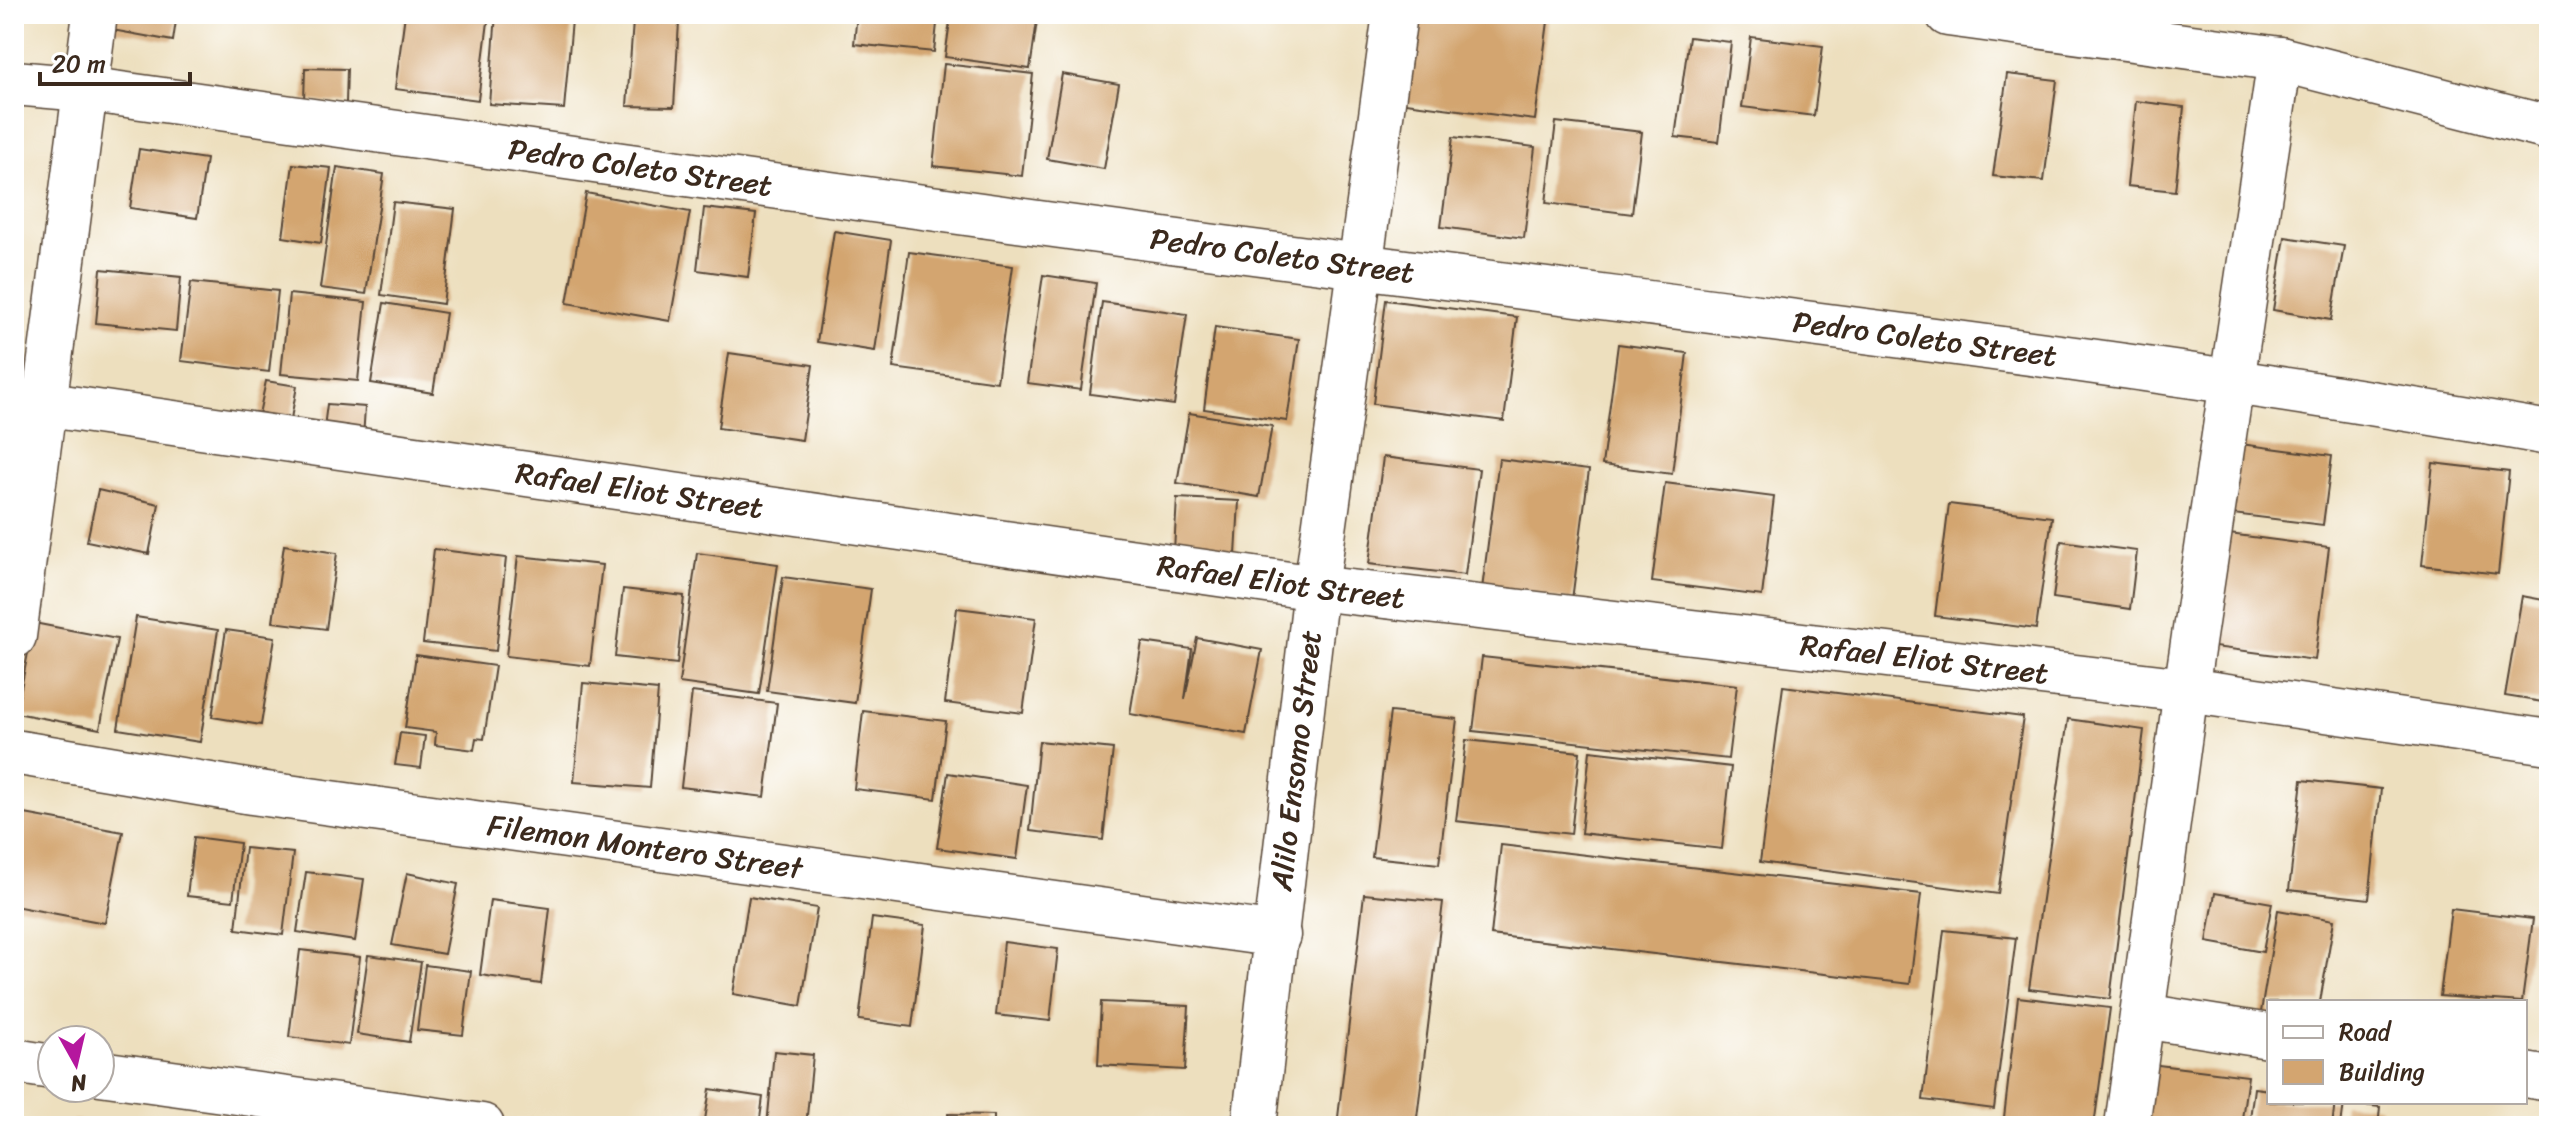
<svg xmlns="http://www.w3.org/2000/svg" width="2563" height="1140" viewBox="0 0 2563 1140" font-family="Sriracha,sans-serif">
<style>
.building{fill:#d3a570}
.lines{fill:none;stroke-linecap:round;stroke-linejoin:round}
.minor-casing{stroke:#564536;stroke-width:47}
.minor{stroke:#fff;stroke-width:44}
.labels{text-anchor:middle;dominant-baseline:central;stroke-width:6;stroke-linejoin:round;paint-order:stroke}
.street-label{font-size:30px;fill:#3b2a1e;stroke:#fff}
</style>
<rect width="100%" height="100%" fill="#fff"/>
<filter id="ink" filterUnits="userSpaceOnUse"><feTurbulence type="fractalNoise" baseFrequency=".0125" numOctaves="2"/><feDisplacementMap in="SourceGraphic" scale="16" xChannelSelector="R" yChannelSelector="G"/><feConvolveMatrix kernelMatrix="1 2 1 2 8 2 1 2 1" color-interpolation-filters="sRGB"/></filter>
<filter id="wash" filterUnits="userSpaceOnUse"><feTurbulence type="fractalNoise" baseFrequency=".006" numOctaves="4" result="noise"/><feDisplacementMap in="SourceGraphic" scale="32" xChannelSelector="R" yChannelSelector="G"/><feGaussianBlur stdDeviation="1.8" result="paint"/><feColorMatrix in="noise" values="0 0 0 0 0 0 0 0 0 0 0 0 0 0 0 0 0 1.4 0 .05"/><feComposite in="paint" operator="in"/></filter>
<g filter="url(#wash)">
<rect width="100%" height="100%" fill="#eddfbe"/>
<g id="blocks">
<g class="building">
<polygon points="115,14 177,14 173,41 112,30"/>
<polygon points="405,14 489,14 478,100 395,89"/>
<polygon points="496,14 572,20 564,109 489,104"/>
<polygon points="857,14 938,14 934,52 854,44"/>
<polygon points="951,14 1038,14 1030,69 945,57"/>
<polygon points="1416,14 1549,14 1535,120 1405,103"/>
<polygon points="633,21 679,22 674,107 627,106"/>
<polygon points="1689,37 1731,42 1719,142 1675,137"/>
<polygon points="1751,37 1823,46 1814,116 1742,107"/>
<polygon points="944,64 1033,74 1022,176 933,166"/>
<polygon points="305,68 347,69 346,103 304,101"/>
<polygon points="1062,74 1119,84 1104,169 1047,159"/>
<polygon points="2007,74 2057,80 2044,181 1993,176"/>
<polygon points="2136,101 2184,107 2175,191 2127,186"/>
<polygon points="1556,122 1642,132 1632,214 1546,203"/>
<polygon points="1453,137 1535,147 1524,238 1441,227"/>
<polygon points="139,149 206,159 197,218 130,208"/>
<polygon points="293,164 331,168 321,243 283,237"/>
<polygon points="337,167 384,174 366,294 320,288"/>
<polygon points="586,193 690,212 670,321 567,303"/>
<polygon points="393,202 455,209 443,304 381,295"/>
<polygon points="704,208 756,214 748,277 697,270"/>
<polygon points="834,231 891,240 875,351 817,342"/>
<polygon points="2285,237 2344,246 2331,320 2273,310"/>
<polygon points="909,252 1013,266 997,382 893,368"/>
<polygon points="101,269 181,277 176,331 96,323"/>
<polygon points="1043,275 1096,283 1081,390 1027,383"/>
<polygon points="191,282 278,291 269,372 181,361"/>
<polygon points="289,294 366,302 358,381 281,374"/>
<polygon points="1386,300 1517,317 1504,421 1373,404"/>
<polygon points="1102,302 1187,314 1174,405 1090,394"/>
<polygon points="384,303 446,313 433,393 371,383"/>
<polygon points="1215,327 1299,339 1287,421 1204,409"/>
<polygon points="1618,344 1687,353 1672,474 1602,465"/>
<polygon points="729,353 813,365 802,440 718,428"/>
<polygon points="266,381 297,386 290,424 258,419"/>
<polygon points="327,404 365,407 363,439 323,435"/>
<polygon points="1189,413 1272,426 1259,497 1177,483"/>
<polygon points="2233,443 2332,456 2323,525 2224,513"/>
<polygon points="1383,457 1479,469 1465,575 1369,564"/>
<polygon points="1499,459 1589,470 1572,600 1482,589"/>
<polygon points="2433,463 2509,472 2498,574 2422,565"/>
<polygon points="1665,483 1774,497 1762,596 1652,582"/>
<polygon points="98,490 159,504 149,554 87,541"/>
<polygon points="1177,498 1239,501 1236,555 1174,551"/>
<polygon points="1949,504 2052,517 2036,629 1935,616"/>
<polygon points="2229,534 2329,547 2315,660 2214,647"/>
<polygon points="2061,541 2137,551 2130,609 2053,598"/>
<polygon points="284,545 337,553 326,629 273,622"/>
<polygon points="434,549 506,558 496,651 423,643"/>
<polygon points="697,553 778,564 759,694 679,683"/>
<polygon points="518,556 602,565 590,666 506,656"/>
<polygon points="783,577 871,589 855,703 767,691"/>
<polygon points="623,589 684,596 677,664 615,657"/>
<polygon points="2522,596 2549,601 2549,703 2505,696"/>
<polygon points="957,608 1036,618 1023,713 945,703"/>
<polygon points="136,617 218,630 200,742 118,729"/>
<polygon points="34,623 117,639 100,729 16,713"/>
<polygon points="226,630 275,637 261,725 212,717"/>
<polygon points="1197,638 1262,650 1246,734 1130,714 1142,642 1192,649 1185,699"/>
<polygon points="416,655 495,666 484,739 476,738 474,750 435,745 436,732 405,728"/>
<polygon points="1482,657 1737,685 1728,759 1473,731"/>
<polygon points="583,683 658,690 650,788 574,782"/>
<polygon points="1783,686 2023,717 1998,894 1760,862"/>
<polygon points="692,692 777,703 765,797 681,787"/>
<polygon points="863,711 946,721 936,799 854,789"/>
<polygon points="1390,712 1457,719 1439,864 1372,857"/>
<polygon points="2068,719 2144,730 2110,999 2029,989"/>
<polygon points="400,733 425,736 421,768 395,765"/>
<polygon points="1466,740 1580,752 1571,834 1456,821"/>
<polygon points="1039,741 1113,749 1103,840 1030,831"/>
<polygon points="1590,751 1731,767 1722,849 1581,833"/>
<polygon points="948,773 1027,785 1017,859 937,848"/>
<polygon points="2302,780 2381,789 2369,899 2289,890"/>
<polygon points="14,812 123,832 105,923 14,906"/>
<polygon points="194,837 240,843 233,901 187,896"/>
<polygon points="1501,845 1921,894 1910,984 1491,935"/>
<polygon points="245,848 293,853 283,935 236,929"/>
<polygon points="306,872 364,879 355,941 297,932"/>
<polygon points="407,873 458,884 444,954 392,945"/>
<polygon points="2215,893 2272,903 2263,952 2207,942"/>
<polygon points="1364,894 1443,902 1416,1126 1337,1126"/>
<polygon points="749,897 817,908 801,1006 733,994"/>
<polygon points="490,900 550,908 541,984 480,975"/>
<polygon points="2451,909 2533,919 2522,1002 2440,996"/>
<polygon points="2278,910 2334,920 2320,1002 2269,1002 2269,1020 2260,1018"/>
<polygon points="872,918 925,925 912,1027 859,1020"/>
<polygon points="1944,930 2016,938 1994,1109 1923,1100"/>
<polygon points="1004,942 1058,949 1050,1021 996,1015"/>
<polygon points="300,950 360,957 349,1045 289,1037"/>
<polygon points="368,955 421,962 409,1042 357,1034"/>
<polygon points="425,965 471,971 463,1035 417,1030"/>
<polygon points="2018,997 2110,1008 2094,1126 2003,1126"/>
<polygon points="1101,1002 1189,1006 1185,1070 1098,1065"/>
<polygon points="774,1051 813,1055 806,1126 767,1126"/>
<polygon points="2142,1063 2248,1076 2241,1126 2134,1126"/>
<polygon points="2254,1088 2269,1090 2269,1102 2335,1102 2332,1126 2249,1126"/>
<polygon points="710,1089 763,1097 759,1126 704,1126"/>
<polygon points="2344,1103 2380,1107 2378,1126 2341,1126"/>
<polygon points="948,1114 994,1115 994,1126 948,1126"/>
<polygon points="73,1120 108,1124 107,1126 73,1126"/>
<polygon points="2447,1121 2468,1124 2468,1126 2446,1126"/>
</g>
</g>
</g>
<g filter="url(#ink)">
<use href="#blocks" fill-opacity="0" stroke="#564536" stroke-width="2"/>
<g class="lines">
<g class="minor-casing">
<g id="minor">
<polyline points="1948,14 2280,59 2549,128"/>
<path id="s1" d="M14,83L84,89C509,148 934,211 1360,266C1757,318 2154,363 2549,433"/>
<path id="s2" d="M14,400L1316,588L2186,690L2549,742"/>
<polyline points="14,636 95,14"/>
<path id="s3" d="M14,752L252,792L1278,935"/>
<polyline points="2143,1016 2269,1036"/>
<polyline points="14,1061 52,1067"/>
<polyline points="100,1073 482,1126"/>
<polyline points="2525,1075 2549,1079"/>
<path id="s4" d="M1254,1126L1316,588L1395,14"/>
<polyline points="2127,1126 2186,690 2280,59"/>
</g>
</g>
<use href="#minor" class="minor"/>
</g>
</g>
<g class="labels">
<g class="street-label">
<text stroke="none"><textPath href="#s1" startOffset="632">Pedro Coleto Street</textPath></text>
<text stroke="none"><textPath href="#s1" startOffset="1280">Pedro Coleto Street</textPath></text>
<text stroke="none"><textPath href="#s1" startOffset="1928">Pedro Coleto Street</textPath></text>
<text stroke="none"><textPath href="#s2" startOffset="632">Rafael Eliot Street</textPath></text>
<text stroke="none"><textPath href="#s2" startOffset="1280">Rafael Eliot Street</textPath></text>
<text stroke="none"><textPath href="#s2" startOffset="1928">Rafael Eliot Street</textPath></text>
<text stroke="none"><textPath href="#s4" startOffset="368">Alilo Ensomo Street</textPath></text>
<text stroke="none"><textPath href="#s3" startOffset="638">Filemon Montero Street</textPath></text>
</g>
</g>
<rect width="2563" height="1140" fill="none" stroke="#fff" stroke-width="48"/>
<rect x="2267" y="1000" width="260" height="104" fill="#ffffff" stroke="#b1aaa5" stroke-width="2"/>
<rect x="2283" y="1026" width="40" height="12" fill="#ffffff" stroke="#b1aaa5" stroke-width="2"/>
<text x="2339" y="1040" font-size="24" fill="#3b2a1e">Road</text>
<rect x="2283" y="1060" width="40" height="24" fill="#d3a570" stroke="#b1aaa5" stroke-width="2"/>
<text x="2339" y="1080" font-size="24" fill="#3b2a1e">Building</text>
<g transform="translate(76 1064) rotate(172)"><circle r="38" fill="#ffffff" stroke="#b1aaa5" stroke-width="2"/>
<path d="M0-6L14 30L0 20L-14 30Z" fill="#b5179e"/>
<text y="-12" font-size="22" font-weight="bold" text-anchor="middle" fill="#3b2a1e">N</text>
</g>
<path d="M40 72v12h150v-12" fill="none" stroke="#3b2a1e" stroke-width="4"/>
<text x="52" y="72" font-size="24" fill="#3b2a1e" stroke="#ffffff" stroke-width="6" paint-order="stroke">20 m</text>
</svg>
